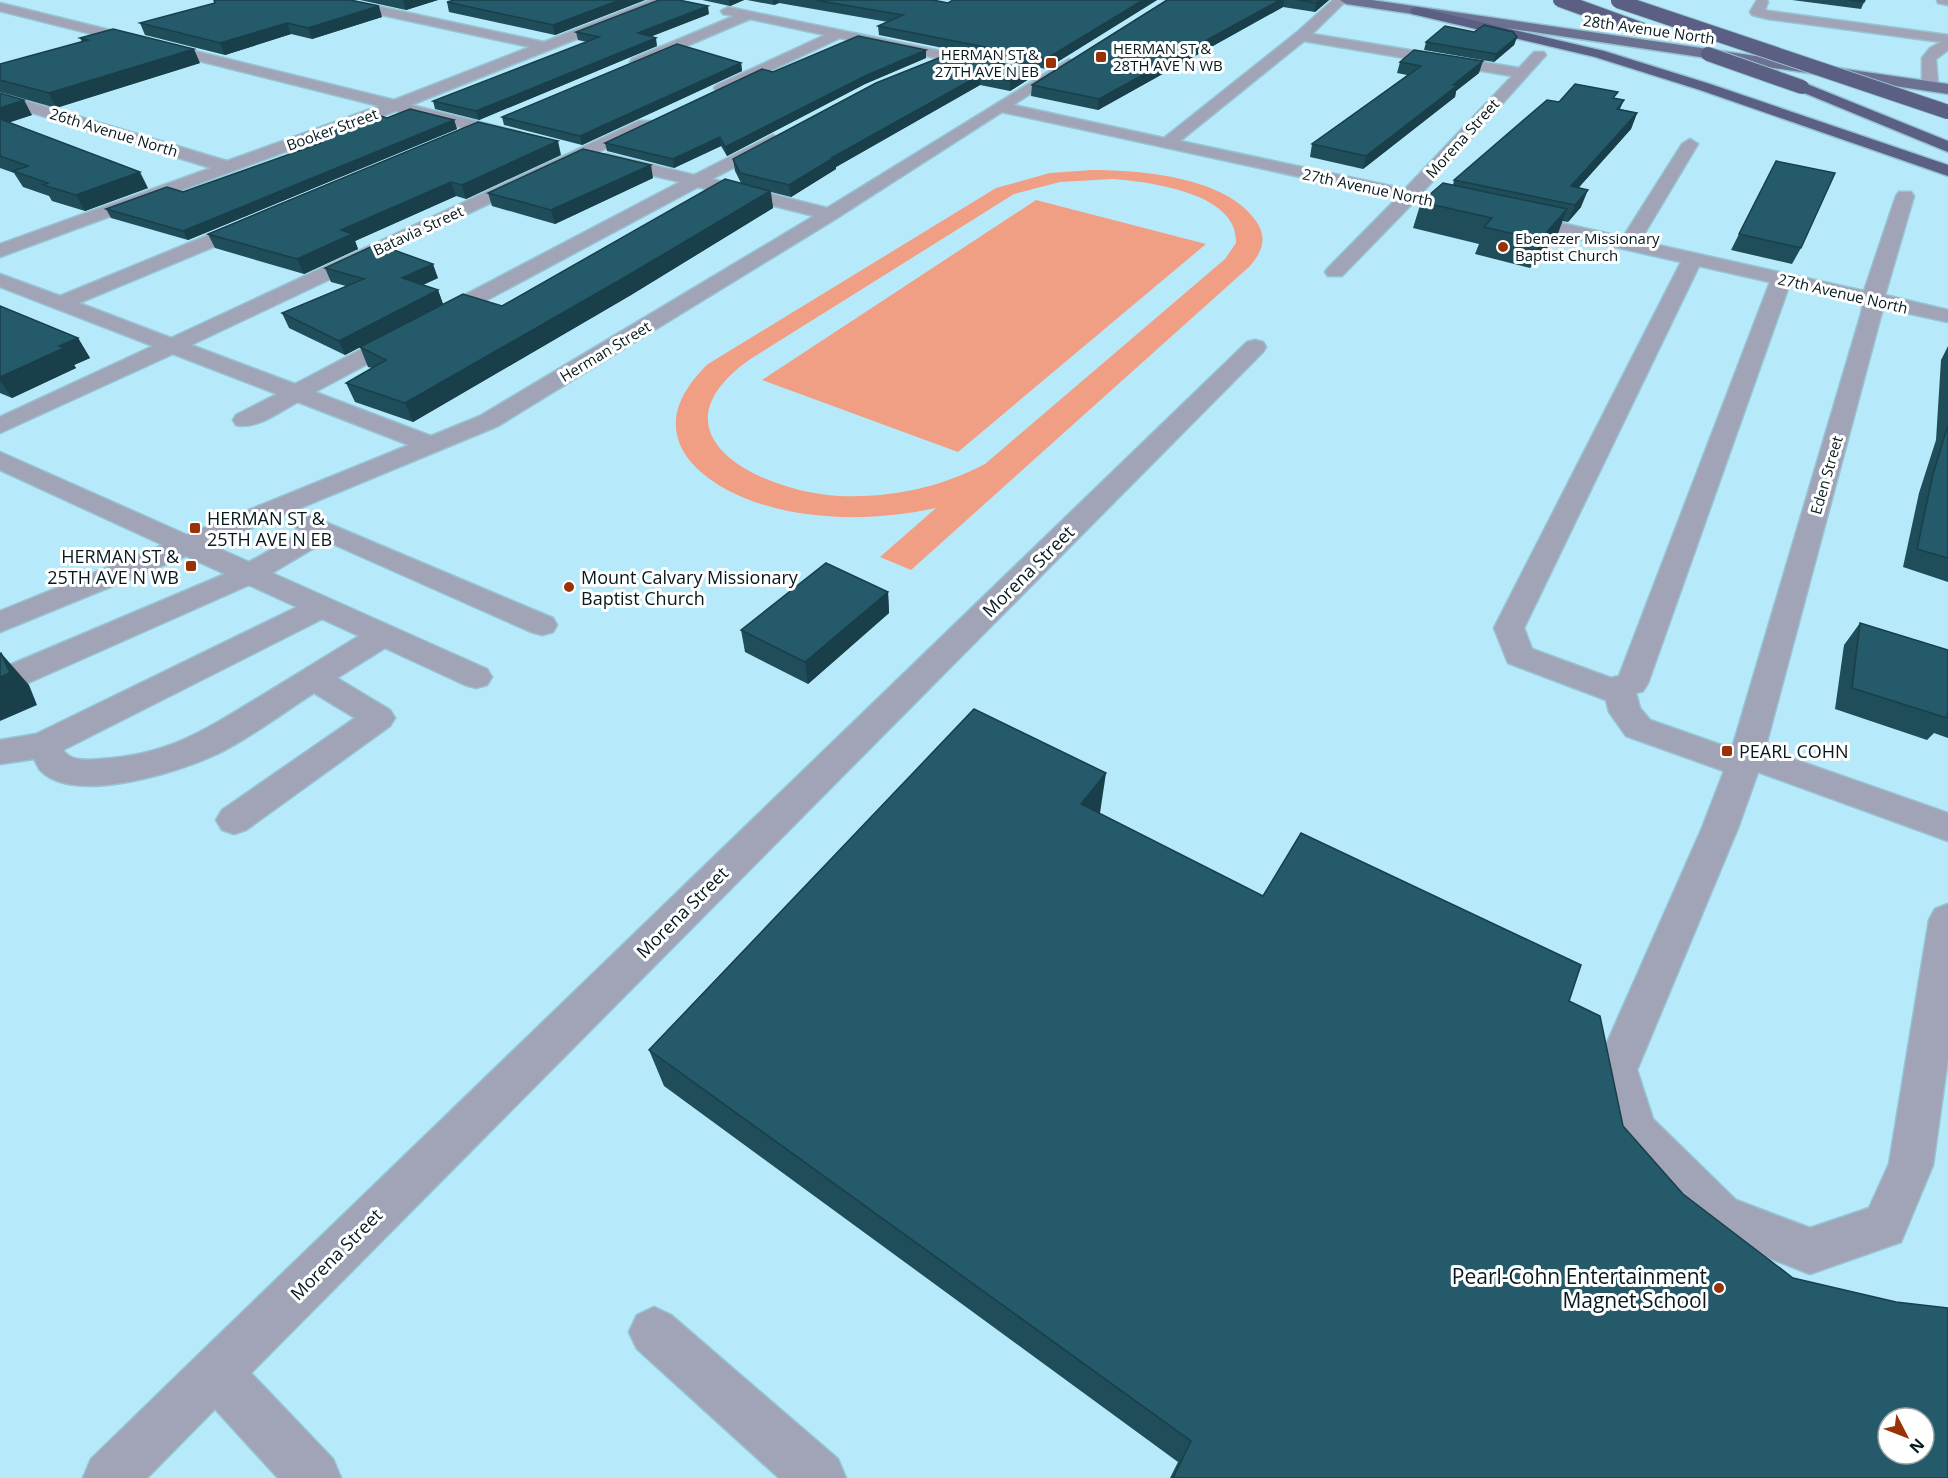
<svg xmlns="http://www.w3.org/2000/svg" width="1948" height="1478" viewBox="0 0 1948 1478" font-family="'Open Sans',sans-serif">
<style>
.green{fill:#f19f84;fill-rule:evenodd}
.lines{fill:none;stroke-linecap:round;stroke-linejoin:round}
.minor-casing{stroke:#96c4d3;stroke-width:3}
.major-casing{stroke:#96c4d3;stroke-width:3}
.highway-casing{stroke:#96c4d3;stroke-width:3}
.minor{fill:#a1a4b6;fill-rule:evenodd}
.major{fill:#6d7191;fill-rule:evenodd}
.highway{fill:#5b5f83;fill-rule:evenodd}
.highway-bridge-casing{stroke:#96c4d3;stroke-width:16;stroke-linecap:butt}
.highway-bridge{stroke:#5b5f83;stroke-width:14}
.wall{fill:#1f4d5a}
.shaded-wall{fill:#193f4a}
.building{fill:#245a69;stroke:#193f4a;stroke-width:1.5;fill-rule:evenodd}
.poi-dot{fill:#993307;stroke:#fff;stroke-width:2}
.labels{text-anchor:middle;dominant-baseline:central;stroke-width:6;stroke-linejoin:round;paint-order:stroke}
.far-street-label{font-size:15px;fill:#05191f;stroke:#fff}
.far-poi-label{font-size:15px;fill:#05191f;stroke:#fff;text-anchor:start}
.poi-label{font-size:18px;fill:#05191f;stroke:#fff;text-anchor:start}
.street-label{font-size:18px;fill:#05191f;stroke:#fff}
.near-poi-label{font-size:21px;fill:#05191f;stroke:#fff;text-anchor:end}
</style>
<rect width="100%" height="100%" fill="#b6eafb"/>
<g class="green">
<path d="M1092,170C1141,170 1226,177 1256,221C1268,238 1262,252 1250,266L911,570L880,557L936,508C890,518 844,520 799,513C720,501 625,444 708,364L996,188L1050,173ZM1113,179C1150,182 1239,193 1236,243L1225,259L985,464C939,488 890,498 839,496C762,492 645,435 749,360L1014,194L1060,182Z"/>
<polygon points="1036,200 1206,244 958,452 762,380"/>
</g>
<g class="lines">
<g class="minor-casing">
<g id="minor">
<polygon points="325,0 349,0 544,42 651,0 668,0 667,3 411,105 520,132 522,136 520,140 514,141 396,111 0,257 0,244 211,168 0,103 0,93 227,161 379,106 0,11 0,3 394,100 530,47 331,4"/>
<path d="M1333,0H1347L1312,34L1519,68L1534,52H1544L1546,55L1422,193L1473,204L1475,208L1473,212L1466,214L1414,202L1342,276H1328L1325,272L1328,268L1397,198L1002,112L837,218L498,426L211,545L249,562L304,531L296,528L292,522L296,516L306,514L553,618L557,625L553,632L542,635L531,632L326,541L272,573L487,669L492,677L487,685L476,688L465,685L385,648L337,678L390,710L395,718L390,726L246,830L234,834L222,830L216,820L222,810L355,718L314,693C284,712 247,740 217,754C179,772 75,805 41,771C38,768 36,762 34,759L0,764V740L36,734L297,607L249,585L28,683L0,691V669L225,574L186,556L0,632V611L163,545L0,470V452L187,535L409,445L298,402C280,411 257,430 236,425L233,420L236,415L277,394L173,354L0,433V417L153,346L0,287V274L60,296L245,220H259L261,224L259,228L79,303L171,338L639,121H651L653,124L651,127L191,345L295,384L680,182L601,163L598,159L601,155L607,154L694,175L773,135L781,140L779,144L712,179L827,208L1069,59L1076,63L1074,66L1013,105L1164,138L1296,33ZM1304,41L1512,76L1405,189L1180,141ZM698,187L814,216L480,416L431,436L315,392ZM322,619L359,636C326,656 294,676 261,696C205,730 169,755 101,759C87,760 71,762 63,750Z"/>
<polygon points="1757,0 1767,0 1768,2 1765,10 1769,11 1948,35 1948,50 1936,59 1938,86 1930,91 1922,86 1922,58 1930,48 1941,42 1768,19 1752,15 1750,12"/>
<polygon points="1937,0 1948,0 1948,5 1938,3"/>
<polygon points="728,7 989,61 996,65 989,69 840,38 727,91 717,91 714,88 717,85 825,35 750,19 642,65 632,65 630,62 632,59 734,16 723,14 721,11"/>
<path d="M1690,139L1698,144L1640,241L1864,291L1896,196L1899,192H1911L1914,196L1885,295L1948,310V322L1883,308L1765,749L1948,813V841L1758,772L1738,828L1637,1070L1653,1119L1736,1200L1810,1228L1869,1208L1889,1164L1929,920L1935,909L1948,904V1058L1933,1165L1901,1242L1810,1274L1705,1233L1620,1147L1595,1070L1702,828L1724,771L1626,736L1609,712L1606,700L1508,663L1494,628L1681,262L1517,225L1510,223L1508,219L1510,215L1517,213L1623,237L1682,144ZM1699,266L1770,282L1619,676L1611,678L1532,649L1524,628ZM1789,286L1863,303L1861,314L1733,745L1724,746L1650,720L1640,708L1636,693L1643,691L1648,683Z"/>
<polygon points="1255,340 1263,342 1266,347 1263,352 251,1373 333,1459 341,1478 278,1478 215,1409 147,1478 83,1478 91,1459 198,1355 1247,342"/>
<polygon points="654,1307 671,1315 838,1459 846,1478 779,1478 637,1349 629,1332 637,1315"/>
</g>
</g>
<g class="major-casing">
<polygon id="major" points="1340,0 1372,0 1948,84 1948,94 1346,4"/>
</g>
<g class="highway-casing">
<g id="highway">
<polygon points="1417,7 1604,51 1710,84 1948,165 1948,176 1700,90 1595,57 1412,14 1410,11 1412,8"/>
<polygon points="1802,82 1948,141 1948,152 1797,90 1794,87 1797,84"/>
</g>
</g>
<use href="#minor" class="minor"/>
<use href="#major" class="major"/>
<use href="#highway" class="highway"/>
<g class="highway-bridge-casing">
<g id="highway-bridge">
<polyline points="1560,0 1643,30"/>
<polyline points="1618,1 1948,112"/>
<polyline points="1708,54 1802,87"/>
</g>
</g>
<use href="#highway-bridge" class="highway-bridge"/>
</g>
<g class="wall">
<polygon points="360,0 438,0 406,10"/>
<polygon points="645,0 555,35 449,12 447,2"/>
<polygon points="702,0 744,0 730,6"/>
<polygon points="747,0 933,0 948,3 952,0 950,0 1157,0 1046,69 879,35 878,26 888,22 779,3 774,5"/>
<polygon points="1167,0 1329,0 1315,12 1283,7 1098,110 1031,96 1032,85"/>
<polygon points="1792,0 1865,0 1861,9"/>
<polygon points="709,14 650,37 657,46 479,120 435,109 433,101 587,42 578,40 576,32"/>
<polygon points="382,17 312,39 291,34 225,55 145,35 140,23"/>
<polygon points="1474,32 1517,37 1514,45 1494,62 1424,50 1426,42"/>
<polygon points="80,38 200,63 56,108 0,92 0,64 82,42"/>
<polygon points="951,53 1029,79 1010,91 980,85 836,167 836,169 791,197 771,192 773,208 631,295 413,422 355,402 346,383 372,368 368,367 360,347 502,306 741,183 735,171 733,159"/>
<polygon points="926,58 865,84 727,156 721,146 674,168 607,151 605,143 773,72"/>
<polygon points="1400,62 1479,73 1456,91 1455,97 1363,169 1310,157 1312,144 1407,75 1397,73"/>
<polygon points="741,63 742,71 582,145 504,125 502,117"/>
<polygon points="0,93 32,115 8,123 148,188 85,211 52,201 49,196 23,187 14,173 0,168"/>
<polygon points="1615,99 1624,100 1620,109 1637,113 1631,129 1578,188 1581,207 1568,222 1562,221 1557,236 1530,268 1475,254 1479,244 1413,228 1421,202 1453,185 1454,180 1559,102"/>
<polygon points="387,118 454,120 457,129 188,240 111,218 106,209 183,192 313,146 310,139"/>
<polygon points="561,155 466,199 456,196 355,241 358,249 304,274 215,248 208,234"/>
<polygon points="653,178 555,224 492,206 488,193"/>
<polygon points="1739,234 1801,248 1792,264 1731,250"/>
<polygon points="325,268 438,278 423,285 438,290 443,304 345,355 289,328 282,313 346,286 331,282"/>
<polygon points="0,306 78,338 90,358 74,365 76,368 12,398 0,393"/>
<polygon points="1948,346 1948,582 1903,567 1919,493 1936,440 1941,360"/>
<polygon points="888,592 889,613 808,684 745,652 741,630"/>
<polygon points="1860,623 1948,650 1948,738 1934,733 1927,740 1835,709 1844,645"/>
<polygon points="1100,813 1100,814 1263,896 1569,1001 1623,1126 1683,1194 1948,1478 1170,1478 1178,1462 664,1086 649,1050"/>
</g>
<g class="shaded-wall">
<polygon points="403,0 438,0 406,10"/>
<polygon points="620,0 645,0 555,35 553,25"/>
<polygon points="729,0 744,0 730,6"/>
<polygon points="773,0 778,0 779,3 774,5"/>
<polygon points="1143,0 1157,0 1046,69 1046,59"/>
<polygon points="1280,0 1284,0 1283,7 1098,110 1099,99"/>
<polygon points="1320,0 1329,0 1315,12 1316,3"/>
<polygon points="379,6 382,17 312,39 308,28"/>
<polygon points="708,6 709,14 639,41 638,33"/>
<polygon points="287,23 291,34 225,55 220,43"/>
<polygon points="1517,37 1514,45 1494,62 1496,54"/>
<polygon points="656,38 657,46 479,120 476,111"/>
<polygon points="194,49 200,63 56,108 49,93"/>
<polygon points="926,50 926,58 865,84 727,156 725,147 865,76"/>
<polygon points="1483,61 1479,73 1456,91 1455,97 1363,169 1366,156"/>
<polygon points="741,63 742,71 582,145 580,136"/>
<polygon points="1029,69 1029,79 1010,91 1010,81"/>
<polygon points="980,75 980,85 836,167 836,169 791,197 789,185 833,157"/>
<polygon points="24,100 32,115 0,125 0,108"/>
<polygon points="1637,113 1631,129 1565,203 1571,186"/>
<polygon points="454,120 457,129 188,240 183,231"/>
<polygon points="720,137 721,146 674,168 673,159"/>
<polygon points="558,141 561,155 466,199 462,185"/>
<polygon points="651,165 653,178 555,224 551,210"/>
<polygon points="140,172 148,188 85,211 76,195"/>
<polygon points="451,182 456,196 355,241 358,249 304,274 297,259 341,230"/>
<polygon points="1588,190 1581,207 1568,222 1575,205"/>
<polygon points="770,191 773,208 631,295 413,422 405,403"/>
<polygon points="1567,209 1557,236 1530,268 1540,240"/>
<polygon points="433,264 438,278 407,292 402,278"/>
<polygon points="438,290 443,304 345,355 339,341"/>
<polygon points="78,338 90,358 74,365 76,368 12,398 0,381 0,377 59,346"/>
<polygon points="888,592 889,613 808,684 805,662"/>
<polygon points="1,653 29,685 37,705 0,721 0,677"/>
<polygon points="1106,773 1100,813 1076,844 1081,804"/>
</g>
<g class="building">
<polygon points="214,0 350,0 379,6 308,28 287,23 220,43 140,23 215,3"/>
<polygon points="454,0 620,0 553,25 447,2"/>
<polygon points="659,0 679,0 708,6 638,33 656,38 476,111 433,101 599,37 576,32"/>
<polygon points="815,0 933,0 948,3 953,0 1143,0 1046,59 878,26 903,15"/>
<polygon points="1167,0 1280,0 1099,99 1032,85"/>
<polygon points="1298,0 1320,0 1316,3"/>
<polygon points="1849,0 1865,0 1864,2"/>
<polygon points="1484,25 1513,32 1517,37 1496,54 1426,42 1445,26 1474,32"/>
<polygon points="113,29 194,49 49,93 0,80 0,64 88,40 80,38"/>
<polygon points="858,36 926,50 865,76 725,147 720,137 673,159 605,143 762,69 773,72"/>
<polygon points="677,44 741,63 580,136 502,117"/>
<polygon points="1414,50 1483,61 1453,85 1458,85 1366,156 1312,144 1421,66 1400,62"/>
<polygon points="951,53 1029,69 1010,81 980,75 833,157 835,157 789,185 740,173 733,159 876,83"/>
<polygon points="1575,84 1618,92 1613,98 1624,100 1617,109 1637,113 1571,186 1588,190 1575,205 1454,180 1547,100 1559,102"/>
<polygon points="0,93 24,100 0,108"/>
<polygon points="410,109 454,120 183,231 106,209 167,187 183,192 321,143 310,139 381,116 387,118"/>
<polygon points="0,119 140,172 76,195 43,185 48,183 13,171 28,166 0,156"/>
<polygon points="478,122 558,141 462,185 451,182 341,230 352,234 297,259 208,234"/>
<polygon points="583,149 651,165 551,210 488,193"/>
<polygon points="1776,161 1835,173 1801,248 1739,234"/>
<polygon points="725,179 770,191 627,276 405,403 346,383 386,360 360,347 463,294 502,306"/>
<polygon points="1443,183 1567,209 1540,240 1484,227 1492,218 1421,202"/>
<polygon points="377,244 433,264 402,278 438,290 339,341 282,313 364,279 325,268"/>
<polygon points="0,306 78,338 59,346 64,348 0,377"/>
<polygon points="1948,425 1948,558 1917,549 1933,474"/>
<polygon points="826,563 888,592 805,662 741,630"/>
<polygon points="1860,623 1948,650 1948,709 1947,718 1852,688"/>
<polygon points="1,653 10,673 0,677 0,654"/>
<path d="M974,709L1106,773L1081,804L1263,896L1301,833L1581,965L1569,1001L1600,1016L1623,1126L1683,1194L1793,1278L1896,1302L1948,1308V1478H1173L1191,1441L649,1050ZM1888,1418H1924V1454H1888Z"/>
</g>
<g class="poi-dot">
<rect x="1095" y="51" width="12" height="12" rx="3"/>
<rect x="1045" y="57" width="12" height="12" rx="3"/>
<circle cx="1503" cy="247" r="6"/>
<rect x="189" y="522" width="12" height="12" rx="3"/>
<rect x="185" y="560" width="12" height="12" rx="3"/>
<circle cx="569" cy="587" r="6"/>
<rect x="1721" y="745" width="12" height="12" rx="3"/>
<circle cx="1719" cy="1288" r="6"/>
</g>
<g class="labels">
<g class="far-street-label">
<text transform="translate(1649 29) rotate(8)">28th Avenue North</text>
<text transform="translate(332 129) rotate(-20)">Booker Street</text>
<text transform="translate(114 132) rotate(17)">26th Avenue North</text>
<text transform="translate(1462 138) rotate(-48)">Morena Street</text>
<text transform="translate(1368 187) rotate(12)">27th Avenue North</text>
<text transform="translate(418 230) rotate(-25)">Batavia Street</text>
<text transform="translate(1843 293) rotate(13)">27th Avenue North</text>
<text transform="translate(605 351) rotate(-31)">Herman Street</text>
<text transform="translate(1826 475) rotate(-74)">Eden Street</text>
</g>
<g class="far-poi-label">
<text x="1113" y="48">HERMAN ST &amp;<tspan x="1113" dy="17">28TH AVE N WB</tspan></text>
<text x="1039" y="54" text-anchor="end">HERMAN ST &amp;<tspan x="1039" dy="17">27TH AVE N EB</tspan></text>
<text x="1515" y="238">Ebenezer Missionary<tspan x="1515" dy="17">Baptist Church</tspan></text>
</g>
<g class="poi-label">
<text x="207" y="518">HERMAN ST &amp;<tspan x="207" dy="21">25TH AVE N EB</tspan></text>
<text x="179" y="556" text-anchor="end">HERMAN ST &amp;<tspan x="179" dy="21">25TH AVE N WB</tspan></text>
<text x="581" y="577">Mount Calvary Missionary<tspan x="581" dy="21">Baptist Church</tspan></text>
<text x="1739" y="751">PEARL COHN</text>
</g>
<g class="street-label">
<text transform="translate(1028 571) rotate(-45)">Morena Street</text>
<text transform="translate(682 912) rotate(-45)">Morena Street</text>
<text transform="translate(336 1254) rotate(-45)">Morena Street</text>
</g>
<g class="near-poi-label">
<text x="1707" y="1276">Pearl-Cohn Entertainment<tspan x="1707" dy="24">Magnet School</tspan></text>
</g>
</g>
<g transform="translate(1906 1436) rotate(132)"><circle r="28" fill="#ffffff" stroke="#9ba3a5" stroke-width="1.5"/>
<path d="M0-4.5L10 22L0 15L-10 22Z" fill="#993307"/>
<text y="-9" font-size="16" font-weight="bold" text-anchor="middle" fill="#05191f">N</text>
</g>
</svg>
